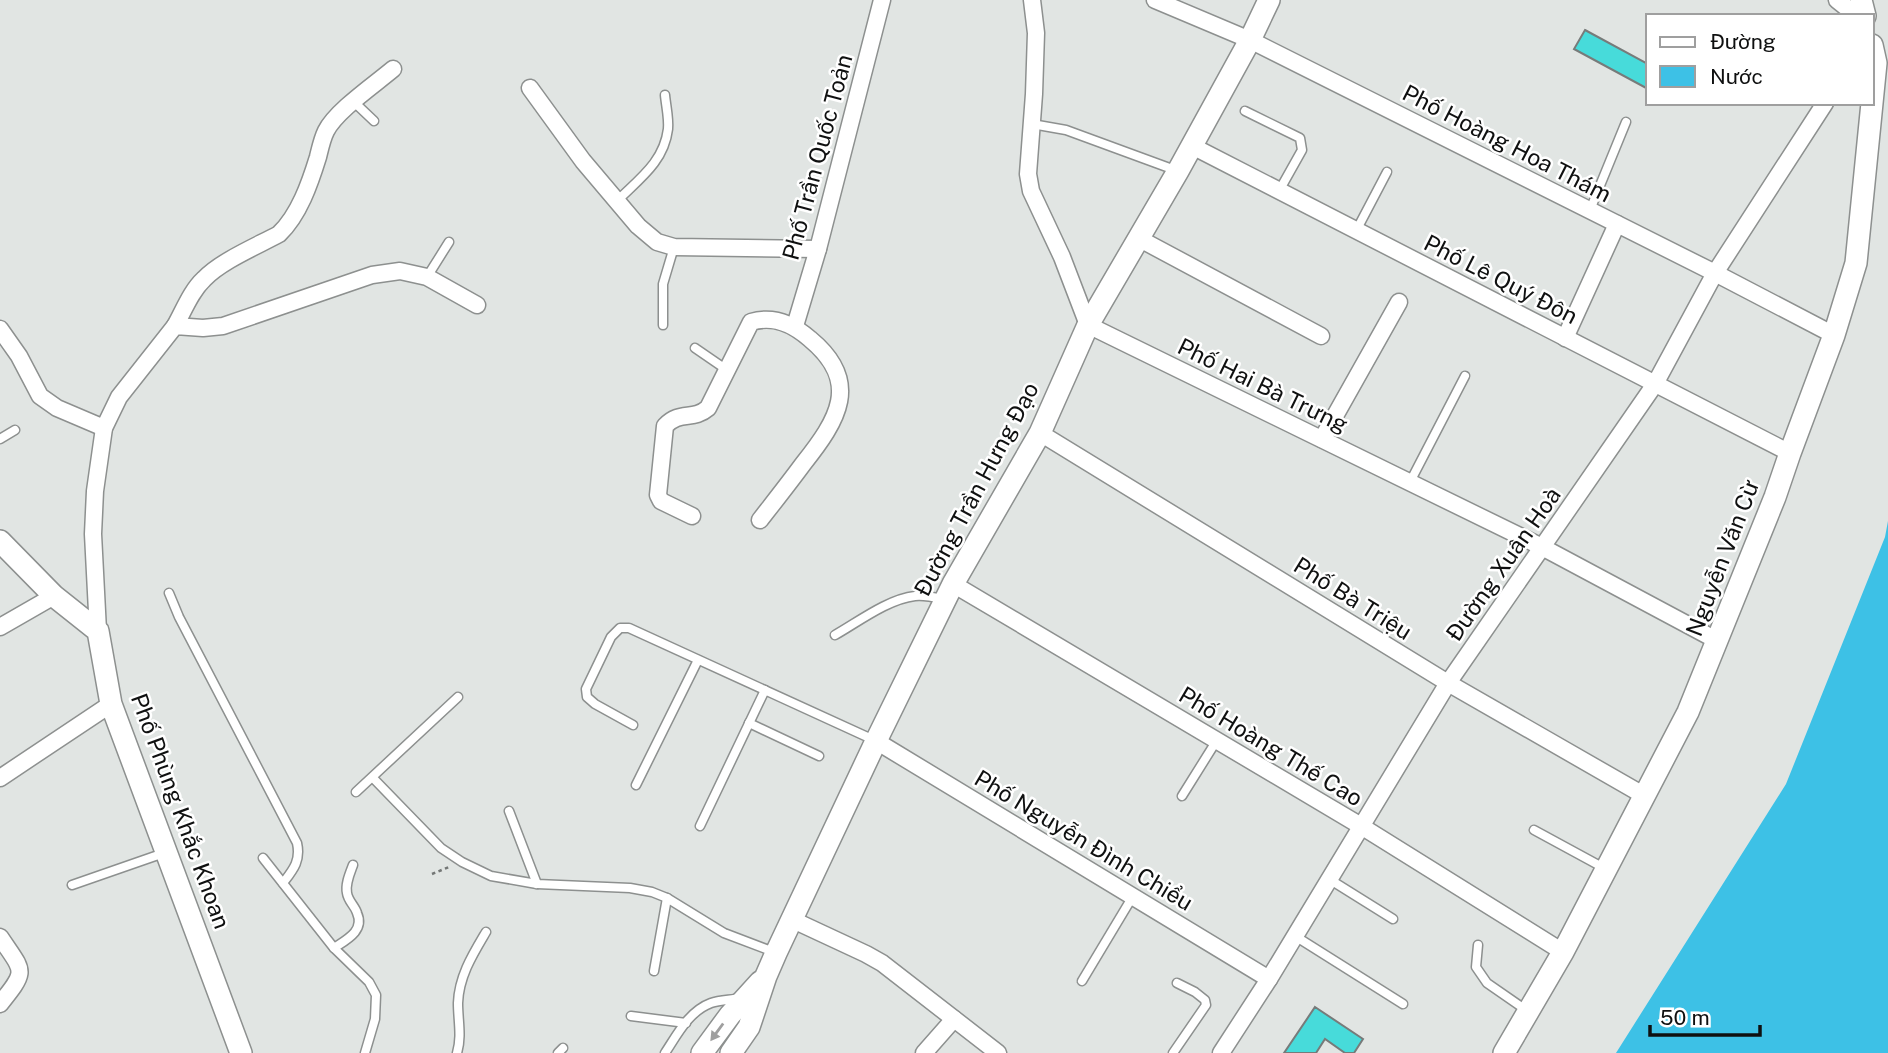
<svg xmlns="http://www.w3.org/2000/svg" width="1888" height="1053" viewBox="0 0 1888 1053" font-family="'Public Sans',sans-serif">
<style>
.water{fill:#3dc1e6}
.building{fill:#47dbda;stroke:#777b7a;stroke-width:2}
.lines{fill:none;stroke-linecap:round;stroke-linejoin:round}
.lane-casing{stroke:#8d908f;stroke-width:11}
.street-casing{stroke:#8d908f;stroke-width:19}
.secondary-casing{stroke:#8d908f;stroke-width:24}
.path{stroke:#747776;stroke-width:2.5;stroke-dasharray:3.5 3.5;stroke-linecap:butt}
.lane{stroke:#fff;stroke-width:8}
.street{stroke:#fff;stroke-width:16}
.secondary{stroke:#fff;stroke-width:21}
.oneway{fill:#9f9f9f}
.labels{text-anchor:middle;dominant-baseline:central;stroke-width:5;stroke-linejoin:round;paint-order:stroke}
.street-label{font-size:23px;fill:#0f1010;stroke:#fff}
</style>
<rect width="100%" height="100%" fill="#e1e5e3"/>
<polygon class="water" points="1888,521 1888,1053 1616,1053 1786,784 1885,537"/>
<g class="building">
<polygon points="1585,30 1648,64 1648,89 1574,49"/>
<polygon points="1315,1007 1363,1039 1354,1053 1345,1053 1325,1039 1316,1053 1284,1053"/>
</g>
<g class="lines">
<g class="lane-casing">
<g id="lane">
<polyline points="354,102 374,121"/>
<polyline points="1245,111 1300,138 1302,150 1279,191"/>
<polyline points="1032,124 1066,130 1175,170"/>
<path d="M617,201C639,179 664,162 668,129C669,118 666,106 665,95"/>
<polyline points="1590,210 1626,122"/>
<polyline points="1356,231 1387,172"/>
<polyline points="427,277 449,242"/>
<polyline points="663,325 663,284 674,247"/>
<polyline points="695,348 727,370"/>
<polyline points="0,439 15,430"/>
<polyline points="1410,482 1465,376"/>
<path d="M169,593L179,617L297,843C301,861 293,870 283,883"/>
<path d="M835,635C858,622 888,599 915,596C924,595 933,597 942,599"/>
<polyline points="749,723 819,756"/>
<polyline points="633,725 595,704 587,697 586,689 611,637 620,628 629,628 874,740"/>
<polyline points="373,778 441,848 462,862 491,876 537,884 630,888 652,892 667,898 724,933 774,952"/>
<polyline points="636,785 698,660"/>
<polyline points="356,792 458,697"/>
<polyline points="1182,796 1217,740"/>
<polyline points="509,811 537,884"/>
<polyline points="700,826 765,690"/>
<polyline points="1534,830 1604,868"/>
<polyline points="263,858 334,948 369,982 376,995 375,1019 365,1053"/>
<polyline points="1329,879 1393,919"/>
<polyline points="72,885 164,853"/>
<polyline points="1295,936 1403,1004"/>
<polyline points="1478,945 1476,967 1487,983 1526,1010"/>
<path d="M334,948C346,940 365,931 357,913C355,906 348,901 347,893C345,884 350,873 353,865"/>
<polyline points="654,971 667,898"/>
<polyline points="1082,981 1133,896"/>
<polyline points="631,1016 686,1023"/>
<path d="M457,1053C462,1036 458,1021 458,1003C459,976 473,954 486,932"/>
<polyline points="558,1053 563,1048"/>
<path d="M665,1053C677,1035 689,1011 711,1003C720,1000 731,1000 740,998"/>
<polyline points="1173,1053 1206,1005 1205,1000 1195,992 1177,983"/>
</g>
</g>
<g class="street-casing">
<g id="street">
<polyline points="1032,0 1036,33 1034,94 1028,174 1031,191 1062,257 1088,325 1542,547 1718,641"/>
<polyline points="1155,0 1250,40 1715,273 1834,335"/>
<polyline points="1837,0 1857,16"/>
<polyline points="530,88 583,161 638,226 657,242 674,247 818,249"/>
<polyline points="1192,146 1790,453"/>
<polyline points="1138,238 1321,336"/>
<path d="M175,326C184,310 191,291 204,279C221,261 257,246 279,234C299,215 310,183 318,157C320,149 322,139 326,131C336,111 374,85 393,69"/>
<polyline points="795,326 818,249 882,0"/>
<polyline points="0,329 19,356 40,396 57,408 104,428"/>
<polyline points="1565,338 1617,224"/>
<polyline points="1040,433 1448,683 1645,796"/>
<polyline points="1322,439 1399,302"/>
<path d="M692,516L661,501L658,495L665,426C680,410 693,421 708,408L751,322C774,315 793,324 810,339C862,382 838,420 803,464C789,483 774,502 760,520"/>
<polyline points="953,584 1361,826 1563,952"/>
<polyline points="0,627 54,596"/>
<polyline points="98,631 93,534 95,491 104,428 119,397 175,326 203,328 223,326 372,275 400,271 427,277 477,305"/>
<polyline points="876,741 1269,979"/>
<polyline points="0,778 111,704"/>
<polyline points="793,920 866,954 882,963 998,1053"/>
<path d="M0,937C24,973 28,969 0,1004"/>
<polyline points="924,1053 954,1019"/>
<polyline points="1221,1053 1269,979 1448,683 1655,384 1715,273 1825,103"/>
</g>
</g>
<g class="secondary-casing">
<g id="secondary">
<polyline points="1861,0 1865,16"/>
<polyline points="0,541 54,596 98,631 111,704 241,1053"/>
<polyline points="702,1053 730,1015 760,982"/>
<polyline points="731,1053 749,1027 766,976 776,953 876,741 953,584 1040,433 1088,325 1178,171 1250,40 1269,0"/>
<polyline points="1504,1053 1563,952 1688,712 1775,497 1790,453 1834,335 1856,263 1876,63 1872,45"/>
</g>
</g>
<polyline class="path" points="432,874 449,867"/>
<use href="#lane" class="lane"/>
<use href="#street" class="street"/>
<use href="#secondary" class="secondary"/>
</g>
<defs><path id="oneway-solid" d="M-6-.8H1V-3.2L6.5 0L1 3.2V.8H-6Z" transform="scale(1.75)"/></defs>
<use class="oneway" href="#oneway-solid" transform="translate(717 1032) rotate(126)"/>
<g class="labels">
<g class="street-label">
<text transform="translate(1507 143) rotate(27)">Phố Hoàng Hoa Thám</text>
<text transform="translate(817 157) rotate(-75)">Phố Trần Quốc Toản</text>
<text transform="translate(1501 279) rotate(27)">Phố Lê Quý Đôn</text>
<text transform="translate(1263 385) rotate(26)">Phố Hai Bà Trưng</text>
<text transform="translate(976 489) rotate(-62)">Đường Trần Hưng Đạo</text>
<text transform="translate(1722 558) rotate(-69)">Nguyễn Văn Cừ</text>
<text transform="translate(1503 564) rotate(-55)">Đường Xuân Hoà</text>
<text transform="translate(1353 598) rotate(32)">Phố Bà Triệu</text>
<text transform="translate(1271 746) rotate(31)">Phố Hoàng Thế Cao</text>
<text transform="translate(181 811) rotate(70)">Phố Phùng Khắc Khoan</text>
<text transform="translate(1084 840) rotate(31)">Phố Nguyễn Đình Chiểu</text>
</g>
</g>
<rect x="1646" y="14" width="228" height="91" fill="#ffffff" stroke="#9f9f9f" stroke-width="2"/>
<rect x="1660" y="37" width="35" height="10" fill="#ffffff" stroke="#9f9f9f" stroke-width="2"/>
<text x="1710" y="49" font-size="21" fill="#0f1010">Đường</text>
<rect x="1660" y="66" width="35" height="21" fill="#3dc1e6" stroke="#9f9f9f" stroke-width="2"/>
<text x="1710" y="84" font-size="21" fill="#0f1010">Nước</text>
<path d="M1650 1025v10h110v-10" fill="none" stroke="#0f1010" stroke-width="3.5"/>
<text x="1660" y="1025" font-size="21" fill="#0f1010" stroke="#ffffff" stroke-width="5" paint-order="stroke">50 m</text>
</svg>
